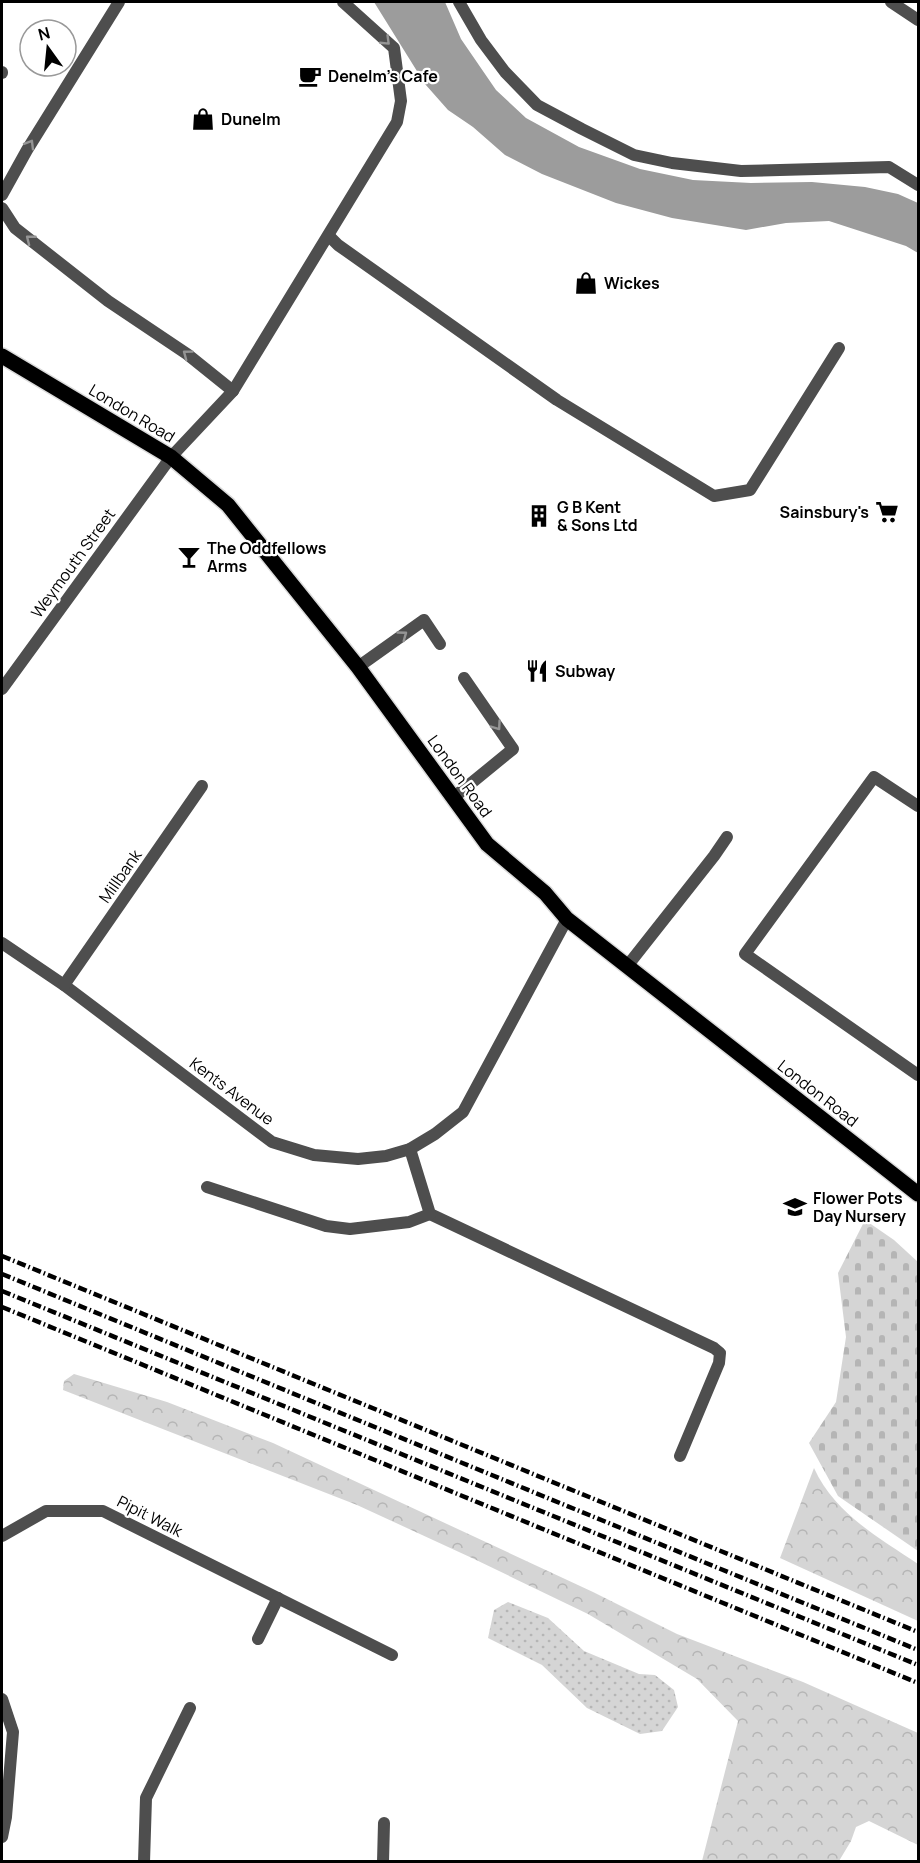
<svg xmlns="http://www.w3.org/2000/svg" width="920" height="1863" viewBox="0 0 920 1863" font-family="Manrope,sans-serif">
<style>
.forest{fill:url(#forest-crowns)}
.cemetery{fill:url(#cemetery-stones)}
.park{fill:url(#park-dots)}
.water{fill:#9c9c9c}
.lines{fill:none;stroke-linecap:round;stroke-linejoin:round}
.primary-casing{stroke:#dbdbdb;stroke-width:18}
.lane{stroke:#4e4e4e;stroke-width:12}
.street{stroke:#4e4e4e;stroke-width:12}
.primary{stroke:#000;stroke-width:15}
.rail{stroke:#000;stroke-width:4.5;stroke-dasharray:9 3 1.5 3;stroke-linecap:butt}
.oneway{stroke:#959595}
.labels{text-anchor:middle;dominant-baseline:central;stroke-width:4.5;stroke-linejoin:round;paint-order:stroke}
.poi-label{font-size:16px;font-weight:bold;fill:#000;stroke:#fff;text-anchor:start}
.street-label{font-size:16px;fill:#000;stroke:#fff}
</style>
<defs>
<pattern id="forest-crowns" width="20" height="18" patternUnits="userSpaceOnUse" patternTransform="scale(1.5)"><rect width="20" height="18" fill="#d5d5d5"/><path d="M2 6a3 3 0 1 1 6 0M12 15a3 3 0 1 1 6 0" fill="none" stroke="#b5b5b5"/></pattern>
<pattern id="cemetery-stones" width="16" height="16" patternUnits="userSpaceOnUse" patternTransform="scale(1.5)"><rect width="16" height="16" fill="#d5d5d5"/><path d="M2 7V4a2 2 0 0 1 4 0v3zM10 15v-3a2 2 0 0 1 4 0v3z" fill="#b5b5b5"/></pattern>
<pattern id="park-dots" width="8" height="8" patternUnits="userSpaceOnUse" patternTransform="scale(1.5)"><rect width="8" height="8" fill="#d5d5d5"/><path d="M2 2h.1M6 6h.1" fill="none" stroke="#b5b5b5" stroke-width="1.8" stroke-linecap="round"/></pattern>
</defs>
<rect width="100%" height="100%" fill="#fff"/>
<g class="forest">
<polygon points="74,1374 167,1402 273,1443 593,1592 677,1634 803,1682 918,1733 918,1845 869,1821 856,1827 851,1841 839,1861 702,1861 738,1721 697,1679 588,1614 472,1558 357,1505 63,1390 64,1381"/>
<path d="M814,1468C835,1514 878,1537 918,1564V1621L780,1558Z"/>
</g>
<polygon class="cemetery" points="865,1220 894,1240 918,1262 918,1551 838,1496 809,1443 836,1402 846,1337 838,1273"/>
<polygon class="park" points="508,1602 548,1618 584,1651 639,1674 655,1675 674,1690 678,1707 662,1731 640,1734 587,1708 542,1665 488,1638 494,1610"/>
<polygon class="water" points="374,2 445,2 461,39 496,90 526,118 579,147 640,169 693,180 751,183 812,182 865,187 898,194 918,203 918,253 906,246 829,221 786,223 746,230 672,218 616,203 542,174 505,155 473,127 448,110 425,84"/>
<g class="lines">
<g class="primary-casing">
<polyline id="primary" points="2,356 171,457 228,505 358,667 487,844 545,893 567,919 918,1194"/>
</g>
<g class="lane">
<polyline points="459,2 481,40 505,72 537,105 582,129 634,155 672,163 741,171 889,167 918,185"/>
<polyline points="891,2 918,20"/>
<polyline points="2,195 27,150 119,2"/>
<polyline points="2,208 15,228 108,301 187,354 233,391"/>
<polyline points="329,236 338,245 557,400 714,496 750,490 839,348"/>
<polyline points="171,457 233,391 397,122 401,101 394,48 343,2"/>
<polyline points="358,667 424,620 440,644"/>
<polyline points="453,798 513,749 464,678"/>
<polyline points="918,806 874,777 745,954 918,1075"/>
<polyline points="628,965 714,856 727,837"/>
<polyline points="410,1149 430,1214 714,1348 720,1353 719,1363 680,1456"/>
<polyline points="207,1187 326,1226 350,1229 409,1222 430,1214"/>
<polyline points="144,1862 146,1798 190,1708"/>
<polyline points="383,1862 384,1823"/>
</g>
<g class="street">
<polyline points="2,72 2,73"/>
<polyline points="2,689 171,457"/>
<polyline points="2,943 64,985 272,1142 314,1155 358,1159 386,1156 410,1149 435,1134 463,1112 567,919"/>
<polyline points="64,985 202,786"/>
<polyline points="2,1536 46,1511 103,1511 392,1655"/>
<polyline points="258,1639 278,1598"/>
<polyline points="2,1699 13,1732 6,1817 2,1837"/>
</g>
<use href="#primary" class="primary"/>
<g class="rail">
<polyline points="2,1256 918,1632"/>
<polyline points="2,1274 918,1650"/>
<polyline points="2,1291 918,1665"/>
<polyline points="2,1307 918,1683"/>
</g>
</g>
<defs><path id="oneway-chevron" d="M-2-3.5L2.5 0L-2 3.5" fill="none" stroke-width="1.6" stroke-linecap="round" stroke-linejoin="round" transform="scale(1.5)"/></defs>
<g class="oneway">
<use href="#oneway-chevron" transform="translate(386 41) rotate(44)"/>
<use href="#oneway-chevron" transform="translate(30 144) rotate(-59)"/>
<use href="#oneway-chevron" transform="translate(30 239) rotate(-142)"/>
<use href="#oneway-chevron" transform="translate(187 354) rotate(-143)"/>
<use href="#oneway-chevron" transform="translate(403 635) rotate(-36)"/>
<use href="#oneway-chevron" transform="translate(497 726) rotate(55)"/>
</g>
<defs>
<g id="cafe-bare" transform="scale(1.8)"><path d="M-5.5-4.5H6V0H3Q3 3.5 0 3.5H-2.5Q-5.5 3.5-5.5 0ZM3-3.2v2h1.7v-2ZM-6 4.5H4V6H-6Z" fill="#000" stroke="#fff" stroke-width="2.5" paint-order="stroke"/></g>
<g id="shop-bare" transform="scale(1.8)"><path d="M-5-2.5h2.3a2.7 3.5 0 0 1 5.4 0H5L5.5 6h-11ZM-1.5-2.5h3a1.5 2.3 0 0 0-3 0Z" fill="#000" stroke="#fff" stroke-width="2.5" paint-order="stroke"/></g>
<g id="supermarket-bare" transform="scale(1.8)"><path d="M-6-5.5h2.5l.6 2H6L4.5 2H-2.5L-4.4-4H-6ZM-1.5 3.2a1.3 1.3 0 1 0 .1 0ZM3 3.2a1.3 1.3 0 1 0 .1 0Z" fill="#000" stroke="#fff" stroke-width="2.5" paint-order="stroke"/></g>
<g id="building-bare" transform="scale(1.8)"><path d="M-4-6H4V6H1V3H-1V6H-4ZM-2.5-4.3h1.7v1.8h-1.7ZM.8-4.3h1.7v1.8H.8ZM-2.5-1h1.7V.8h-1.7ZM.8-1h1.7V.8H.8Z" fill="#000" stroke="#fff" stroke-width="2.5" paint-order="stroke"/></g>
<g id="bar-bare" transform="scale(1.8)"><path d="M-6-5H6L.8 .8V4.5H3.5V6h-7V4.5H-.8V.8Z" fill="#000" stroke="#fff" stroke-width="2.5" paint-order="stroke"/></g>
<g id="restaurant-bare" transform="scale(1.8)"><path d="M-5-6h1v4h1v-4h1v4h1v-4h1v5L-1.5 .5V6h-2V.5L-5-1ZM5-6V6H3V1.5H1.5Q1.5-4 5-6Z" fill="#000" stroke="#fff" stroke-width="2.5" paint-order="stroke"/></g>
<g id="school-bare" transform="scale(1.8)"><path d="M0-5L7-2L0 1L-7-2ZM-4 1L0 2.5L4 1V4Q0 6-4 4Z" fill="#000" stroke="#fff" stroke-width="2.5" paint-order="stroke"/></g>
</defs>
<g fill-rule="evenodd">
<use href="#cafe-bare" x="310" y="76"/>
<use href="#shop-bare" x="203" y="119"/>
<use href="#shop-bare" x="586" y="283"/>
<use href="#supermarket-bare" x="887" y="512"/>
<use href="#building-bare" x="539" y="516"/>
<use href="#bar-bare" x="189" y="557"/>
<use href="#restaurant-bare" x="537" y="671"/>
<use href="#school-bare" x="795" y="1207"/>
</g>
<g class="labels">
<g class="poi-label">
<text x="328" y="76">Denelm's Cafe</text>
<text x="221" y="119">Dunelm</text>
<text x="604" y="283">Wickes</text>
<text x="557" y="507">G B Kent<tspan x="557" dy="18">&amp; Sons Ltd</tspan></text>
<text x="869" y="512" text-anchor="end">Sainsbury's</text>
<text x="207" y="548">The Oddfellows<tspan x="207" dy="18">Arms</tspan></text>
<text x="555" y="671">Subway</text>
<text x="813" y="1198">Flower Pots<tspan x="813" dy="18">Day Nursery</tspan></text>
</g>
<g class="street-label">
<text transform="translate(132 413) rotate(31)">London Road</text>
<text transform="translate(73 563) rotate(-54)">Weymouth Street</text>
<text transform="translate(460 776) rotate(54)">London Road</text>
<text transform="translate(120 876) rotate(-55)">Millbank</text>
<text transform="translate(232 1091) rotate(37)">Kents Avenue</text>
<text transform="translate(818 1093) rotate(38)">London Road</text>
<text transform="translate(150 1516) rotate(27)">Pipit Walk</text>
</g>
</g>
<rect width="920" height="1863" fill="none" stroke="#000000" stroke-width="6"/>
<g transform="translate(48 48) rotate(345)"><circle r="28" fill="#ffffff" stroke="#999999" stroke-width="1.5"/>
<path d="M0-4.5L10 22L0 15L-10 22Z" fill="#000000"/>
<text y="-9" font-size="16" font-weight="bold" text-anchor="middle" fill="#000000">N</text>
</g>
</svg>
